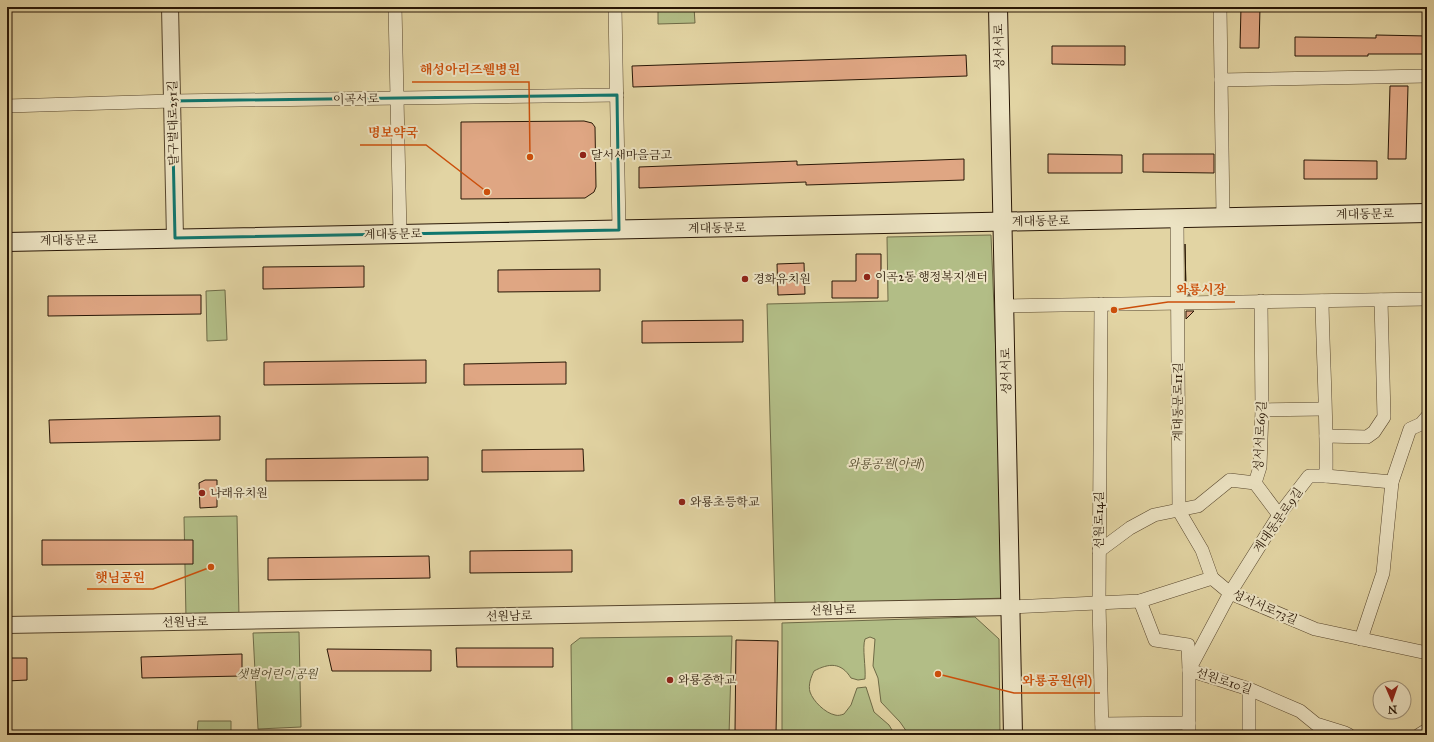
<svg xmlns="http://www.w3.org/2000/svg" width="1434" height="742" viewBox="0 0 1434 742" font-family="'IM FELL Great Primer','Noto Serif KR',serif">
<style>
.green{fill:#b2bd86;stroke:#6e6a46}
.building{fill:#dfa683;stroke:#291706}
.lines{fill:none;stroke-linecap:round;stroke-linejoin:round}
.minor-casing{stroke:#57462d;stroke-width:14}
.tertiary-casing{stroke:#57462d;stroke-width:18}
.secondary-casing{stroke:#291706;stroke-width:20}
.minor{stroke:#ece3c3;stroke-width:13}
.tertiary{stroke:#ece3c3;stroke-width:16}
.secondary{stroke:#ece3c3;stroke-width:18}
.marked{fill:none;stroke:#0f766e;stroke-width:3;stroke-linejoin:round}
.poi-dot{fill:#8f2418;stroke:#ece3c3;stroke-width:1.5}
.labels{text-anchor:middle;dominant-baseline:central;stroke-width:4;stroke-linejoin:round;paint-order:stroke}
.street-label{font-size:12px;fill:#291706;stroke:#ece3c3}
.poi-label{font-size:12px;fill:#291706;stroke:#ece3c3;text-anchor:start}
.park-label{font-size:12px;font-style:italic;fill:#52492c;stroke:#ece3c3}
.leader{fill:none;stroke:#cb4f0b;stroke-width:1.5}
.callout-dot{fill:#cb4f0b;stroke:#ece3c3;stroke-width:1.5}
.callout-label{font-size:13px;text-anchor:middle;font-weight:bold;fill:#cb4f0b;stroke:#ece3c3;stroke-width:4;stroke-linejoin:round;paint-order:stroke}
</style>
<rect width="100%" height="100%" fill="#e2d4a3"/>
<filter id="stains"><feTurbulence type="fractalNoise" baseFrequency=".005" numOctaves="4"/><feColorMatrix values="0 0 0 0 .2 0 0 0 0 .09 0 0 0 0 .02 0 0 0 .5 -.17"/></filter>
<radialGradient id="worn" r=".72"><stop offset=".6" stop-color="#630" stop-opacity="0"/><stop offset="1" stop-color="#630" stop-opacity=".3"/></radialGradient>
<g class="green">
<polygon points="658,7 694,7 695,23 658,24"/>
<polygon points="991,235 1006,598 775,605 767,304 888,301 887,237"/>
<polygon points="225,290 227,340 207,341 206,291"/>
<polygon points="237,516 239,617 186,618 184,517"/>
<path d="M975,617L999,639L1000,735H909L900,722L881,702L878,678L873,666L875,639L870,637L865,639C862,648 866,667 865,679L858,680L851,678C841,662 829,663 814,671C811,677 808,685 810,692C813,701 825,713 835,715C838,716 841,715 844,714L851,705L857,688L866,687L874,712L889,725L895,735H782V623Z"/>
<polygon points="299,632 301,727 258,729 253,633"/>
<polygon points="732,636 729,735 572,735 571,645 580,638"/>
<polygon points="198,721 231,721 231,735 197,735"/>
<polygon points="1176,728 1177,735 1110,735 1110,729"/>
</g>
<g class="building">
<polygon points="1241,7 1260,7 1259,48 1240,48"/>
<polygon points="1376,35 1427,36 1427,54 1368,54 1368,56 1295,56 1295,37 1376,38"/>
<polygon points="1052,46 1125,46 1125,65 1052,64"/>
<polygon points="966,55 967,76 633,87 632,66"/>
<polygon points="1390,86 1408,86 1406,159 1388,159"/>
<polygon points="584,121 592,123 595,127 596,187 594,192 585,198 461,199 461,122"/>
<polygon points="1048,154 1122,155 1122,173 1048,173"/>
<polygon points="1143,154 1214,154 1214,173 1143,172"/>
<polygon points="964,159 964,180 806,185 806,182 639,188 639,167 797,161 797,165"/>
<polygon points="1304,160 1377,161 1377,179 1304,179"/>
<polygon points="1185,244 1186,290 1192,295 1186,295"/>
<polygon points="856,254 881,254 881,273 878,273 878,298 832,298 832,281 856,281"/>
<polygon points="804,263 805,294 778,295 777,264"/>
<polygon points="364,266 364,287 263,289 263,267"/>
<polygon points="600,269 600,291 498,292 498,270"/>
<polygon points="201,295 201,314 48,316 48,296"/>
<polygon points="1186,311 1194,311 1186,319"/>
<polygon points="743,320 743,342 642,343 642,321"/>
<polygon points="426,360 426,383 264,385 264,362"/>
<polygon points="566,362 566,384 464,385 464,364"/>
<polygon points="220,416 220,440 50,443 49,420"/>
<polygon points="583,449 584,471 482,472 482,450"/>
<polygon points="428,457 428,480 266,481 266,459"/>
<polygon points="205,480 217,480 217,507 200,508 199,483"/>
<polygon points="42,540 193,540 193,564 42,565"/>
<polygon points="572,550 572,572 470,573 470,551"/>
<polygon points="429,556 430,578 268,580 268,558"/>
<polygon points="736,640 778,641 776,733 735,732"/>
<polygon points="456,648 553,648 553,667 457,667"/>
<polygon points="327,649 431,650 431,671 332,671"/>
<polygon points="242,654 242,676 142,678 141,657"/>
<polygon points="7,658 27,658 27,680 7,681"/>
</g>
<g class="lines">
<g class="minor-casing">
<g id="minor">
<polyline points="395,7 400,234"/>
<polyline points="615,7 619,230"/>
<polyline points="1220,7 1223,217"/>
<polyline points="1221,80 1427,76"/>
<polyline points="7,106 172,101 617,95"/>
<polyline points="1177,218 1179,511 1202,550 1212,578"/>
<path d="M1322,301C1323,359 1327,417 1326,476"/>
<polyline points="1101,304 1099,603 1102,735"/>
<polyline points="1004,306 1427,299"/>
<polyline points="1262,410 1324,409"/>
<polyline points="1326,436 1367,437 1374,432 1384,417 1381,300"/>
<polyline points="1255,483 1260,467 1262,410 1261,301"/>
<polyline points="1255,483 1279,515"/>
<polyline points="1099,551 1130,528 1154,515 1198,506 1230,480 1255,483"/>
<polyline points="1140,601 1155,640 1188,645 1189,670 1249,689 1300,711 1316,724 1345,733 1349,735"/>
<polyline points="1010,607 1140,601 1212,578 1230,593 1315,629 1427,653"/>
<polyline points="1361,639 1383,573 1392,482 1410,429 1421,424 1427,417"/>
<polyline points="1249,689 1249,735"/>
<polyline points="1102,724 1189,723"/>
<polyline points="1189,735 1189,670 1230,593 1279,515 1309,476 1326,476 1392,482"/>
<polyline points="1419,735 1427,730"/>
</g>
</g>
<g class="tertiary-casing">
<g id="tertiary">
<polyline points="170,7 175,238"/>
<polyline points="7,625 1010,607"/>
</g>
</g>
<g class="secondary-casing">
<g id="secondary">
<polyline points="998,7 1013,735"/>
<polyline points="7,242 1427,213"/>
</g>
</g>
<use href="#minor" class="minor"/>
<use href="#tertiary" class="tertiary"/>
<use href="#secondary" class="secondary"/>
</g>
<path class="marked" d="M617,95L619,230L175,238L172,101Z"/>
<g class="poi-dot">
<circle cx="583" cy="155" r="4"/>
<circle cx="867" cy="277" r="4"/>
<circle cx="745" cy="279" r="4"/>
<circle cx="202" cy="493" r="4"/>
<circle cx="682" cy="502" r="4"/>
<circle cx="670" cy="680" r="4"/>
</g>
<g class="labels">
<g class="street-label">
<text transform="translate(999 47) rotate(-91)">성서서로</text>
<text transform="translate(356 99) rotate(-1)">이곡서로</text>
<text transform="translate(173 123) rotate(-91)">달구벌대로251길</text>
<text transform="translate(1365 214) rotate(-1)">계대동문로</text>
<text transform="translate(1041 221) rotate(-1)">계대동문로</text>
<text transform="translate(717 228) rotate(-1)">계대동문로</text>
<text transform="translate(393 234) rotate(-1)">계대동문로</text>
<text transform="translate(69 240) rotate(-1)">계대동문로</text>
<text transform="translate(1006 371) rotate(-91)">성서서로</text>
<text transform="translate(1178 402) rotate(-90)">계대동문로11길</text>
<text transform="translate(1260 436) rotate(-87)">성서서로69길</text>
<text transform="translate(1099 520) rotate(-90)">선원로14길</text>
<text transform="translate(1278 520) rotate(-55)">계대동문로9길</text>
<text transform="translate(1265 607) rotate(23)">성서서로73길</text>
<text transform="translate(833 610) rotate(-1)">선원남로</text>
<text transform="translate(509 616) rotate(-1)">선원남로</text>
<text transform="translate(185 622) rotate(-1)">선원남로</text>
<text transform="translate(1224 681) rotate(18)">선원로10길</text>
</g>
<g class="poi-label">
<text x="591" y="155">달서새마을금고</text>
<text x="875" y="277">이곡2동 행정복지센터</text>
<text x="753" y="279">경화유치원</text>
<text x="210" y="493">나래유치원</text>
<text x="690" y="502">와룡초등학교</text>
<text x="678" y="680">와룡중학교</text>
</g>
<g class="park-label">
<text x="886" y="464">와룡공원(아래)</text>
<text x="277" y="674">샛별어린이공원</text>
</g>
</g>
<path class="leader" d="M530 157L529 82H412M487 192L426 145H360M1114 310L1168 302H1235M211 567L153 589H87M938 674L1014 693H1100"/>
<g class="callout-dot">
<circle cx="530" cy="157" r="4"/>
<circle cx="487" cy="192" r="4"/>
<circle cx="1114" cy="310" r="4"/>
<circle cx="211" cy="567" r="4"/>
<circle cx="938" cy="674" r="4"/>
</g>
<g class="callout-label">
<text x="470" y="74">해성아리즈웰병원</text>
<text x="393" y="137">명보약국</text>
<text x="1201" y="294">와룡시장</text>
<text x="120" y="582">햇님공원</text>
<text x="1057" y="685">와룡공원(위)</text>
</g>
<rect width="1434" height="742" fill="none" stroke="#e2d4a3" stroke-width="24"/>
<rect x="8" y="8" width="1418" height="726" fill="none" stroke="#291706" stroke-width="2"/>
<rect x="12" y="12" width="1410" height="718" fill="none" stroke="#291706"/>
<g transform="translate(1392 700) rotate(178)"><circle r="19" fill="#ece3c3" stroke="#9e9177"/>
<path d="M0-3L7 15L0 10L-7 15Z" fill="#8f2418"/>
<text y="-6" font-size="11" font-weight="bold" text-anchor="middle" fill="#291706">N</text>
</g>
<rect width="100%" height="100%" filter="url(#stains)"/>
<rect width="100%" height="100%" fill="url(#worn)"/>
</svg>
